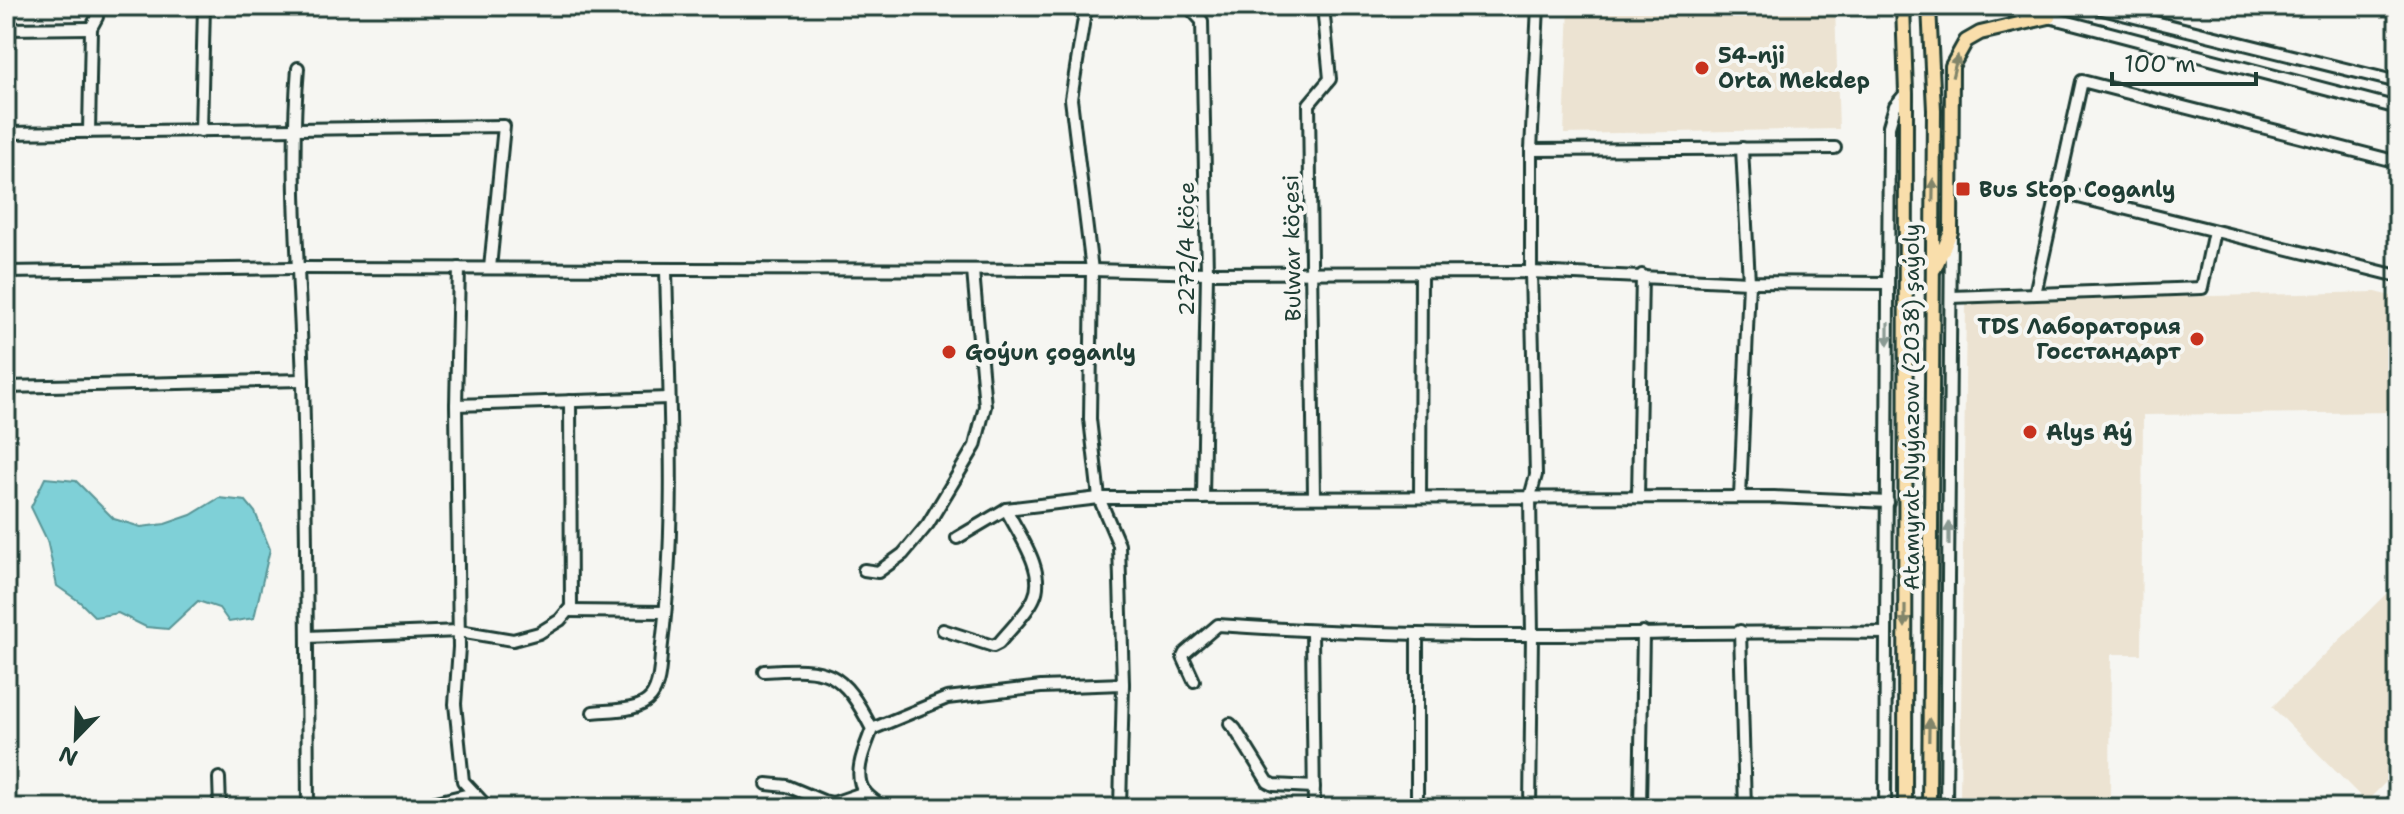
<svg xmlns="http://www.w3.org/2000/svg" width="2404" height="814" viewBox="0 0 2404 814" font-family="'Shantell Sans',sans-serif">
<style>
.built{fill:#ece3d2}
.water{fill:#7fd0d7;stroke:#599596;stroke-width:2}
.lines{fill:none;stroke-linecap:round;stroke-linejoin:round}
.minor-casing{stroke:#1f3d34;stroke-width:16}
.major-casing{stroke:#1f3d34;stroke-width:18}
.minor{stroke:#f6f6f2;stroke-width:10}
.major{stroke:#f9deab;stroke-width:12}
.oneway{fill:#81856a}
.oneway2{fill:#8a9a93}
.poi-dot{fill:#c8321e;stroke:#f6f6f2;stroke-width:3}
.labels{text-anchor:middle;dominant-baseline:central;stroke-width:8;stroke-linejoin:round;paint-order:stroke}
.poi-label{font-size:22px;font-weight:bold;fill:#1f3d34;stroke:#f6f6f2;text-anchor:start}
.street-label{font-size:22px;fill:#1f3d34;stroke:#f6f6f2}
</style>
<rect width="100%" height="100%" fill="#f6f6f2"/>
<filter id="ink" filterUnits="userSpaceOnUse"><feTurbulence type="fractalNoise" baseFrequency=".0125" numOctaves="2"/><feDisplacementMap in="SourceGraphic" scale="16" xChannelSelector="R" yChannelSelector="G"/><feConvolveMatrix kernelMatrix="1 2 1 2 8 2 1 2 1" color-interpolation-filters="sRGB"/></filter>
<g filter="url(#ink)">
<g class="built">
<polygon points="1569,6 1835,6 1839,129 1564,134"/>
<polygon points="2376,292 2398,298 2398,412 2143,415 2141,654 2111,654 2110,800 1960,801 1966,302"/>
<polygon points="2398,582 2398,770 2366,802 2272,707"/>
</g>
<polygon class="water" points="45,478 76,481 114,519 141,527 165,524 191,515 219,498 246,501 255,512 270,549 254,618 229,622 219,608 198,601 168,629 146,627 118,613 95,617 80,602 57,586 47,540 31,507"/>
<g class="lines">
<g class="minor-casing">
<g id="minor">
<polyline points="1086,6 1071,99 1092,270 1090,419 1099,498 1119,545 1123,684 1120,808"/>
<polyline points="1188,6 1202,21 1207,273 1203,498"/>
<polyline points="1990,6 2049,17 2398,108"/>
<polyline points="2090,6 2398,82"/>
<polyline points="2386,6 2398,9"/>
<polyline points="6,29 91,28"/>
<path d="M298,68C289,174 300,277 303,383C307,525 307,666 308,808"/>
<polyline points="201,131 204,6"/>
<polyline points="89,132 91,28 97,17 97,6"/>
<polyline points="6,133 504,126 490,268"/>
<polyline points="1531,150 1835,148"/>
<polyline points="2058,192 2398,276"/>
<polyline points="459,268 456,405 459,647 455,704 463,781 488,808"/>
<polyline points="6,272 296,268 1092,270 1207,273 1531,272 1749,282 1888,283"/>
<polyline points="2035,294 2082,81 2398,162"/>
<polyline points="1951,297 2202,288 2214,231"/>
<polyline points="6,387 303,380"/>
<polyline points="456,405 669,398"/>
<polyline points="1314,496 1309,104 1330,79 1323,6"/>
<polyline points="1420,496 1421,274"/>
<polyline points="1638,497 1642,275"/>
<polyline points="1740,497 1749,282 1742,148"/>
<polyline points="957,538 1006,509 1099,498 1774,497 1888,502"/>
<polyline points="864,570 878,572 903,554 928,524 975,446 985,406 973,271"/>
<polyline points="568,611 665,612"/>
<path d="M943,630L993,646L999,643C1010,629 1027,614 1034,598C1047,571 1017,532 1006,509"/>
<polyline points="1312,631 1314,808"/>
<polyline points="1740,631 1745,808"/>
<polyline points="1417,634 1417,808"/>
<polyline points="307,637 459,631 513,640 539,633 560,620 571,607 570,401"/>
<path d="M764,671C829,667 841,669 872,729C866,746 852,773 864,791C869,798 878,803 884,808"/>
<path d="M1194,681L1183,657L1185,653L1218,625C1303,631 1388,634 1473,635C1611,636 1748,630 1886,633"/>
<path d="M593,712C611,710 639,712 651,697C661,684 660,660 662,644C677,520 669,394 666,270"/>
<polyline points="1230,724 1235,729 1268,782 1274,785 1314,787"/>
<polyline points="872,729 947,698 1041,687 1123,684"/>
<polyline points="219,778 220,808"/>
<polyline points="767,784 787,786 823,801 833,803 865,792"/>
<polyline points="411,808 474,793"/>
<polyline points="1530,808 1532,634 1530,497 1536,475 1531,272 1531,150 1538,6"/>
<polyline points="1640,808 1643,632"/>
<polyline points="1885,808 1889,126 1895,106 1906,93"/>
<polyline points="1946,808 1951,234"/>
</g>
</g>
<g class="major-casing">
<g id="major">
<polyline points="1903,6 1906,93 1905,808"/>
<polyline points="1929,6 1934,110 1929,808"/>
<polyline points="2027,6 2049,17"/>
<polyline points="1935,268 1951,232 1952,66 1966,41 1980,33 2049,17"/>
</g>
</g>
<use href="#minor" class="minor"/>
<use href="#major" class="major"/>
</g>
<defs><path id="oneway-solid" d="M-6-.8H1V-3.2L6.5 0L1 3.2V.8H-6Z" transform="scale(2)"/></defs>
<g class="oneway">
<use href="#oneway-solid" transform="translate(1955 66) rotate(-76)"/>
<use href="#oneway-solid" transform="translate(1933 190) rotate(-89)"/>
<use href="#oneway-solid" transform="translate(1905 616) rotate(90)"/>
<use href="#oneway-solid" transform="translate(1929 730) rotate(-89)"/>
</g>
<g class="oneway2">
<use href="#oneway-solid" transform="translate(1888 334) rotate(90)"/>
<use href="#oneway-solid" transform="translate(1949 534) rotate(-90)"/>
</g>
</g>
<g class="poi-dot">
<circle cx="1702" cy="68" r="8"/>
<rect x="1955" y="181" width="16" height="16" rx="4"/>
<circle cx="2197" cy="339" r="8"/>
<circle cx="949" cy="352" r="8"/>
<circle cx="2030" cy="432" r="8"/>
</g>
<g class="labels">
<g class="poi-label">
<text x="1718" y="55">54-nji<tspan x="1718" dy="25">Orta Mekdep</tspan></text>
<text x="1979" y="189">Bus Stop Coganly</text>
<text x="2181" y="326" text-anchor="end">TDS Лаборатория<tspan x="2181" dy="25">Госстандарт</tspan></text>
<text x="965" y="352">Goýun çoganly</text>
<text x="2046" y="432">Alys Aý</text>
</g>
<g class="street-label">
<text transform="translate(1292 248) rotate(-91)">Bulwar köçesi</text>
<text transform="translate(1186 249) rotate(-90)">2272/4 köçe</text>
<text transform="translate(1911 407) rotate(-90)">Atamyrat Nyýazow (2038) şaýoly</text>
</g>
</g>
<rect width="2404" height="814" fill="none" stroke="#f6f6f2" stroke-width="32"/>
<rect x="16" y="16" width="2372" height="782" fill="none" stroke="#1f3d34" stroke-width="3" filter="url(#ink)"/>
<g transform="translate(76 738) rotate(203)" stroke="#f6f6f2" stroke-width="6" paint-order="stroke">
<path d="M0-6L14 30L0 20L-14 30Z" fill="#1f3d34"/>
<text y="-12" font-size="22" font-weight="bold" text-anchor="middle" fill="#1f3d34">N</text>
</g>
<path d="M2112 72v12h144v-12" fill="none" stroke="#1f3d34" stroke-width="4"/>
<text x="2124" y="72" font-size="24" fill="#1f3d34" stroke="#f6f6f2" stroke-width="6" paint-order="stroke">100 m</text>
</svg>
